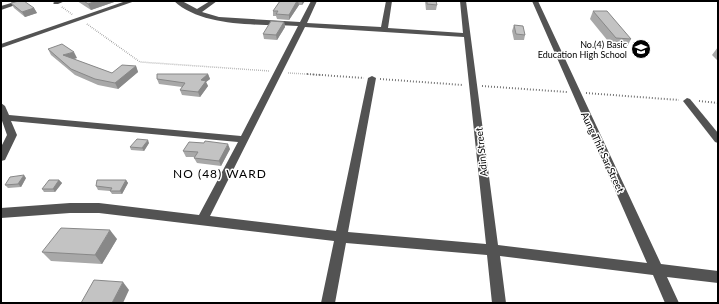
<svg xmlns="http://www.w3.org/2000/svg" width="719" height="304" viewBox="0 0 719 304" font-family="Lato,sans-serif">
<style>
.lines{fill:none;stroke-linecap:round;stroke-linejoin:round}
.path-far1{stroke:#757575;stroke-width:1.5;stroke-dasharray:0.5 1.5;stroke-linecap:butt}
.path{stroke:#757575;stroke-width:2;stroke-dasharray:1 2;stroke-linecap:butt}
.minor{fill:#535353;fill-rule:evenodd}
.wall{fill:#a8a8a8}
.shaded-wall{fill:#888}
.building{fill:#c3c3c3;stroke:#888}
.labels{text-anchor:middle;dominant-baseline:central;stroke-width:3;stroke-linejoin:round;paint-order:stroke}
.far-poi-label{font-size:9px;fill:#000;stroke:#fff;text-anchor:end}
.street-label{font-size:10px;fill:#000;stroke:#fff}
.quarter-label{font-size:12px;letter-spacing:1px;fill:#000;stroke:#fff}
</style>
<rect width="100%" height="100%" fill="#fff"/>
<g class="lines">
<g class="path-far1">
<polyline points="62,7 73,15"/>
<polyline points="87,24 140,62 270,71"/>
<polyline points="288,73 322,75"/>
</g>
<g class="path">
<polyline points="307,74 364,78"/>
<polyline points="380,79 463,85"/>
<polyline points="482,86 567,92"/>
<polyline points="586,93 679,100"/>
<polyline points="699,101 718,103"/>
</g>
<g class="minor">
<polygon points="18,1 27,1 1,10 1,6"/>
<polygon points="56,1 65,1 58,4 54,4 53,3"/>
<polygon points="126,1 135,1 1,48 1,44"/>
<path d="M174,1H182L197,9L210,1H217L202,12L219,17L300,22L311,1H317L307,23L381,27L386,1H392L388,28L463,33L460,1H466L498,245L647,263L532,1H538L661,264L718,271V283L667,277L679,303H665L653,275L500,256L506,303H492L487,255L346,243L335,303H321L334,241L99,213H70L1,218V208L70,203H99L199,215L238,142L11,121L17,135L5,160L1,161V147L7,135L1,118V103L5,106L9,115L241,136L298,26C261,24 203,28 174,1ZM305,27L464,37L486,244L348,232L376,78L372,76L368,78L336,231L210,216Z"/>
<polygon points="687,98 690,99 718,133 718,143 715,142 683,101"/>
</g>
</g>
<g class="wall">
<polygon points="77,1 117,1 91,10"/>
<polygon points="280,1 305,1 302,5 299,5 289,20 277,19 276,16 273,16 273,11"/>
<polygon points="425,1 436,1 437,5 436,10 426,10"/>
<polygon points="11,3 34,8 37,13 25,17 14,8"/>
<polygon points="593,11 631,39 627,47 612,46 590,19"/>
<polygon points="284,22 285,27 277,40 264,39 263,34"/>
<polygon points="514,25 525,35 524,40 514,40 512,31"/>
<polygon points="718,47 718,61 712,55"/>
<polygon points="48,49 77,58 73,59 112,73 136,66 138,72 118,89 98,85 75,75 51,55"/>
<polygon points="208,74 210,79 206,82 208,86 200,97 182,95 180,90 182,87 159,84 157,79"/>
<polygon points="149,143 144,151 131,150 130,147"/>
<polygon points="230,149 221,166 197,163 194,158 195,157 186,157 183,151"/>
<polygon points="26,178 21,187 8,188 5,185"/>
<polygon points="59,180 62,183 55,192 44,192 42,189"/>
<polygon points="126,180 128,183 122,194 112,194 110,191 98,190 96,186"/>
<polygon points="117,239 102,264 51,261 42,252"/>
</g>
<g class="shaded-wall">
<polygon points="96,1 117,1 91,10 88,4"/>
<polygon points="297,1 298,1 299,5 289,20 289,15"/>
<polygon points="302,1 305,1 302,5"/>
<polygon points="34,8 37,13 25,17 22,12"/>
<polygon points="284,22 285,27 277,40 276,35"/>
<polygon points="74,52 77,58 67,61 63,55"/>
<polygon points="136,66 138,72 118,89 115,83"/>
<polygon points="208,74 210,79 206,82 208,86 200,97 198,92 201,80"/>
<polygon points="148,140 149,143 144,151 142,148"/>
<polygon points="228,144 230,149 221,166 219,161"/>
<polygon points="24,175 26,178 21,187 18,184"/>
<polygon points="59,180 62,183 55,192 53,189"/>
<polygon points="126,180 128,183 122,194 120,191"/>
<polygon points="110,230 117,239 102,264 95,255"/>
<polygon points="123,282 129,290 123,303 112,303"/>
</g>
<g class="building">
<polygon points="19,1 24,1 34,8 22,12 11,3"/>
<polygon points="84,1 96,1 88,4"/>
<polygon points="280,1 297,1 289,15 276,14 278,11 273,11"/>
<polygon points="427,1 436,1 437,5 427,4"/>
<polygon points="593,11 607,11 631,39 616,38"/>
<polygon points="271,21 284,22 276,35 263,34"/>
<polygon points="514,25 523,26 525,35 516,34"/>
<polygon points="62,44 74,52 63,55 112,73 122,65 136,66 115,83 95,79 71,69 48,49"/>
<polygon points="157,74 208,74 201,80 206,81 198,92 180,90 185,83 157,79"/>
<polygon points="137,139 148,140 142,148 130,147"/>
<polygon points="205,141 228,144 219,161 194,158 198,152 183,151 189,142 204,143"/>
<polygon points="24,175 18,184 5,185 10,177"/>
<polygon points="49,180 59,180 53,189 42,189"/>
<polygon points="97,180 126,180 120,191 110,191 112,188 96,186"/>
<polygon points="61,228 110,230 95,255 42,252"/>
<polygon points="94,280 123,282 112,303 81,303"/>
</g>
<defs>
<g id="school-disc" transform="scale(1)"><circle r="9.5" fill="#000" stroke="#fff"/><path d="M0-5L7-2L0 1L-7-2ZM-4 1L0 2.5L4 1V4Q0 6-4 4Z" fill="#fff"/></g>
</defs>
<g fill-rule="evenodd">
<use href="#school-disc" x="641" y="49"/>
</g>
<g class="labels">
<g class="far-poi-label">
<text x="627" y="44">No.(4) Basic<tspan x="627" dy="10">Education High School</tspan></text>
</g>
<g class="street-label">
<text transform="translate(481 152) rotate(-96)">Adin Street</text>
<text transform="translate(603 152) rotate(65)">Aung Thit Sar Street</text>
</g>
<g class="quarter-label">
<text x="220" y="173">NO (48) WARD</text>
</g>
</g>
<rect width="719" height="304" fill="none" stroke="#000000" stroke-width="4"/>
</svg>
